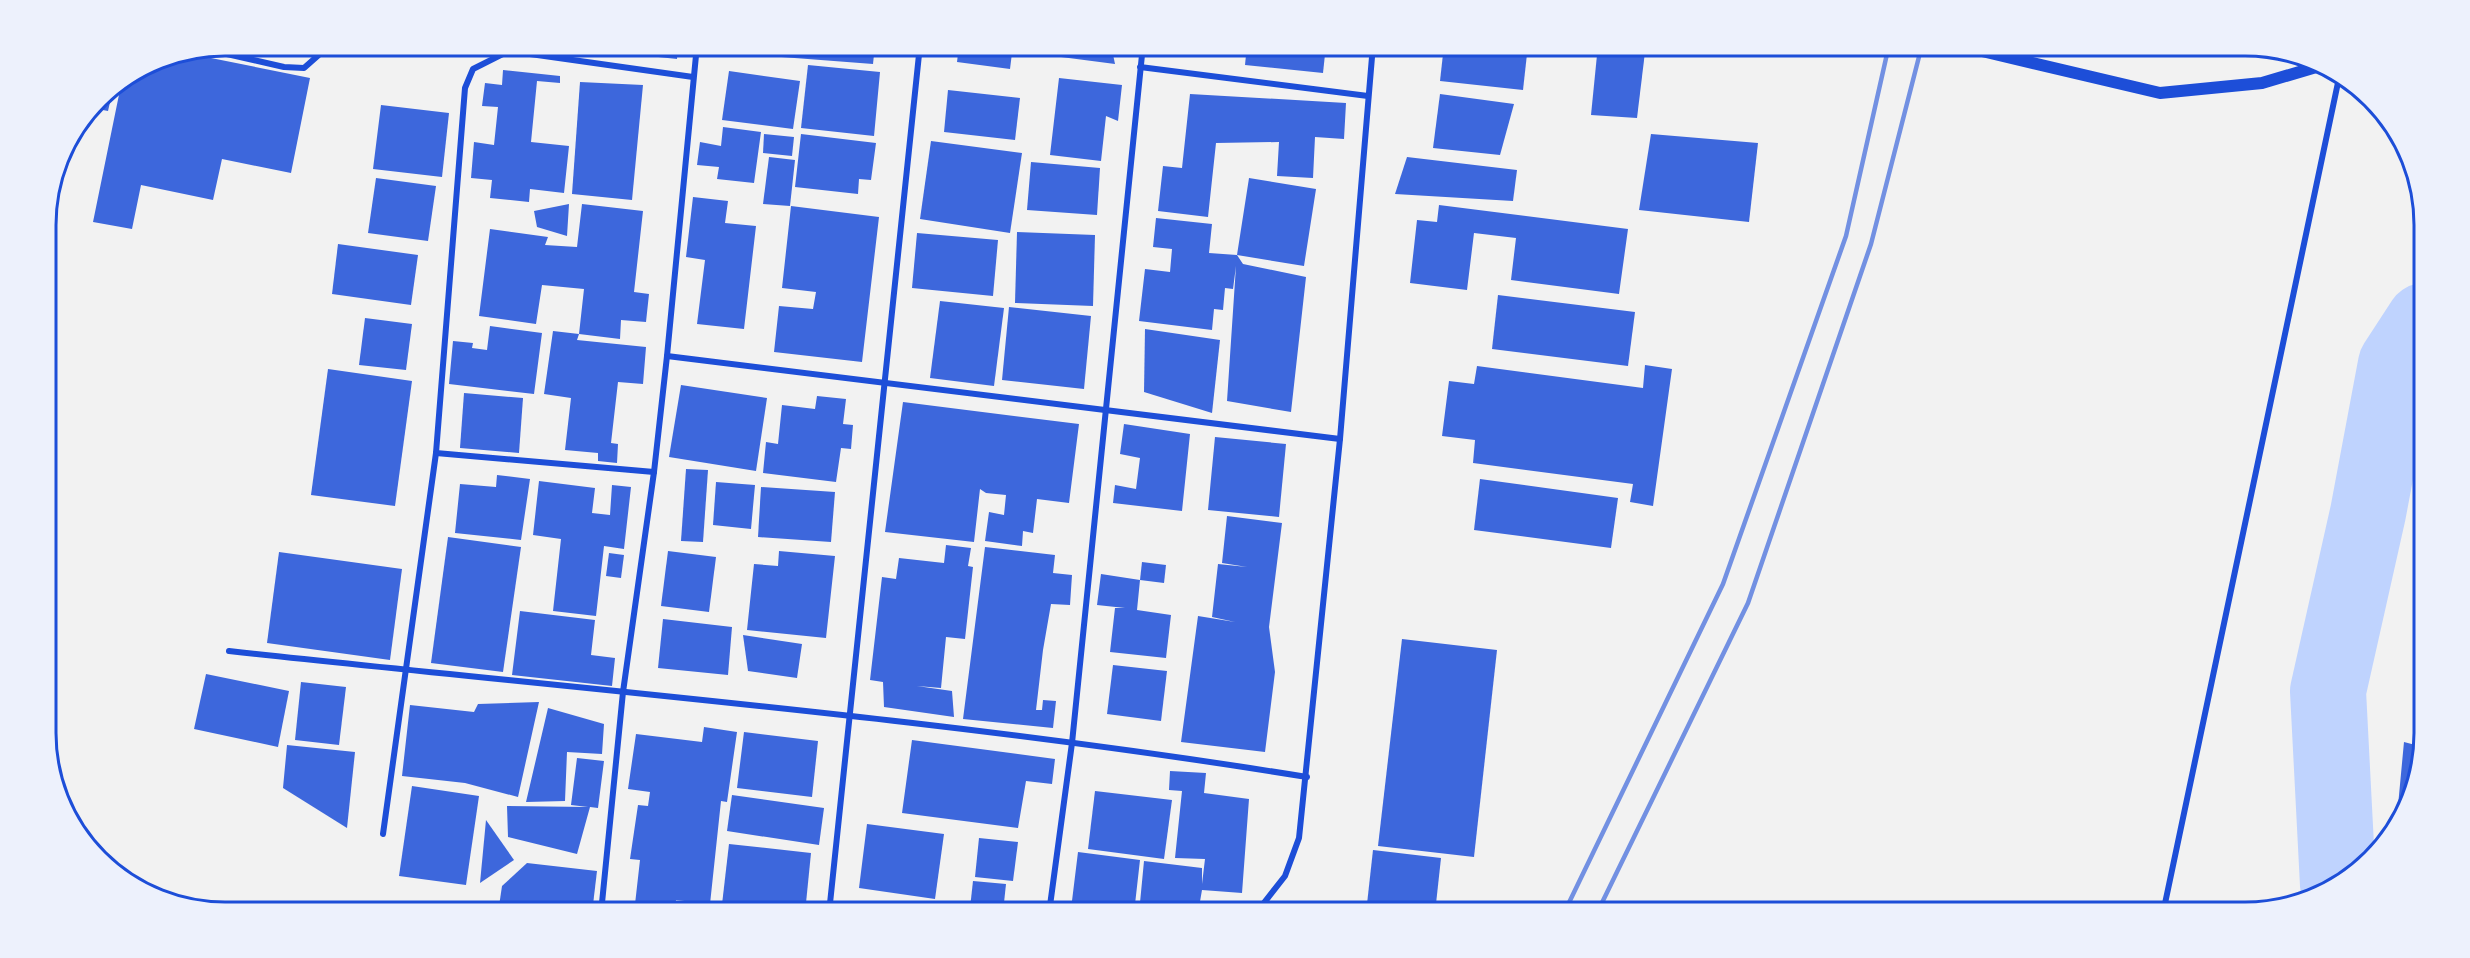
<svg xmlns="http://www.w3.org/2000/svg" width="2470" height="958" viewBox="0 0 2470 958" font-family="'PT Sans',sans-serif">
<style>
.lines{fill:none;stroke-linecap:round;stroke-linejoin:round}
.river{stroke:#bfd3fe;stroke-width:76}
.building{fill:#3d67dc}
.minor{stroke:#1d4ed8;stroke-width:6}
.secondary{stroke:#1d4ed8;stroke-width:12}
.rail{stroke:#7290e2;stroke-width:4.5}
.rim{fill:none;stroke:#1d4ed8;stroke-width:3}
</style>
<rect width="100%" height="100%" fill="#f2f2f2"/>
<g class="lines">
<polyline class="river" points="2338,885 2328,691 2368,513 2396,364 2424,321"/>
</g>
<g class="building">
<polygon points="549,45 615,45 613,54"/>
<polygon points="622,45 678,45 677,59 621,53"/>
<polygon points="716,45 875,45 873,64 715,52"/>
<polygon points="959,45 1013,45 1010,69 957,62"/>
<polygon points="1039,45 1111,45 1115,64 1038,54"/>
<polygon points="1247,45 1326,45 1323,73 1245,65"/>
<polygon points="1444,45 1528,45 1523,90 1440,81"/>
<polygon points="1598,45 1645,52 1637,118 1591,115"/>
<polygon points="186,53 310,78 291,173 222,159 213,200 141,185 132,229 93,222 122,80 156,59"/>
<polygon points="808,65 880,72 874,136 801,128"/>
<polygon points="503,70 560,76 560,83 537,81 531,142 569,146 564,193 530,189 529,202 490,198 492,180 471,178 474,142 494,145 498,107 482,106 485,83 502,85"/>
<polygon points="729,71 800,81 793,129 722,120"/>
<polygon points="1059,78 1122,85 1118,121 1106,116 1101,161 1050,155"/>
<polygon points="580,82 643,85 632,200 572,194"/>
<polygon points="114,85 108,111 92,108 106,90"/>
<polygon points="948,90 1020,98 1015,140 944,132"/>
<polygon points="1190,94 1346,103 1344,139 1315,137 1313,178 1277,176 1279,142 1216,143 1208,217 1158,211 1163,166 1182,168"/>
<polygon points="1440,94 1514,104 1500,155 1433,148"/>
<polygon points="381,105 449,113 442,177 373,169"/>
<polygon points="723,127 761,132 754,183 717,179 719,167 697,165 700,142 721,146"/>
<polygon points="764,134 794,137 792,156 763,153"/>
<polygon points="801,134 876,143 871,180 859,179 858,194 795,187"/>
<polygon points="1651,134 1758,143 1749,222 1639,210"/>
<polygon points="931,141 1022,153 1010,233 920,219"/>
<polygon points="769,157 795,160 790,206 763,204"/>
<polygon points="1407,157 1517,170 1513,201 1395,194"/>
<polygon points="59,162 66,164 49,213 46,212"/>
<polygon points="1031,162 1100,168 1097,215 1027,210"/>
<polygon points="376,178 436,186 428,241 368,233"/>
<polygon points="1249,178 1316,189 1304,266 1237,255"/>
<polygon points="693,197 728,201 725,223 756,226 744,329 697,324 705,260 686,257"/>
<polygon points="569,204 567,236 537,227 534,211"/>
<polygon points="582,204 643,211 634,292 649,294 646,322 621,320 620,339 579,334 577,340 646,347 643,384 618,382 611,443 618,444 617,463 598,461 598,453 565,450 571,398 544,394 553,331 579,334 584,289 542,285 536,324 479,316 490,229 548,237 545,245 577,247"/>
<polygon points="1439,205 1628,229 1619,294 1511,280 1516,238 1474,233 1467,290 1410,283 1417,220 1437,222"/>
<polygon points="791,206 879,217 862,362 774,352 779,306 813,309 816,292 782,288"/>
<polygon points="1156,218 1212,224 1209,253 1237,255 1243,264 1306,277 1291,412 1227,401 1236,266 1233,289 1225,288 1223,310 1214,309 1212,330 1139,321 1145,269 1170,272 1172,249 1153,247"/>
<polygon points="1017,232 1095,235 1093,306 1015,303"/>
<polygon points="917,233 998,240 993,296 912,288"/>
<polygon points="338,244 418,255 411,305 332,294"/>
<polygon points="1498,295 1635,312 1628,366 1492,349"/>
<polygon points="940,301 1004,308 994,386 930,378"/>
<polygon points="1009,307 1091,316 1084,389 1002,380"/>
<polygon points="365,318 412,324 406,370 359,365"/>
<polygon points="490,326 542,333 534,394 449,384 453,341 473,343 472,348 487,350"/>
<polygon points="1145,329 1220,340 1212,413 1144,392"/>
<polygon points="1645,365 1672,369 1653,506 1630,502 1633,484 1473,463 1475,440 1442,436 1449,381 1474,384 1477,366 1643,388"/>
<polygon points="328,369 412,381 395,506 311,495"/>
<polygon points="681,385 767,398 756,471 669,457"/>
<polygon points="464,393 523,398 519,453 460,448"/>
<polygon points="817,396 846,399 843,424 853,425 851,449 841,448 836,482 763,473 766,442 778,444 782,405 815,409"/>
<polygon points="903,402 1079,424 1069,503 1037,499 1033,533 1023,531 1022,546 985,541 989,512 1004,515 1006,495 986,493 980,489 974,542 885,532"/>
<polygon points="1124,424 1190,434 1182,511 1113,503 1115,485 1136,489 1140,458 1120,454"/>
<polygon points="1215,437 1286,444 1279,517 1208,510"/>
<polygon points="686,469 708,470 703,542 681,541"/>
<polygon points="497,475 530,479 521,540 455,533 460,484 496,487"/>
<polygon points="1480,479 1618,498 1611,548 1474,530"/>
<polygon points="539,481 595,488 592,513 610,515 612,485 631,487 624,549 604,546 596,616 553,611 561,539 533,535"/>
<polygon points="716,482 755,485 751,529 713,525"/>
<polygon points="761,487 835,492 831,542 758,537"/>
<polygon points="1227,516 1282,523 1269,627 1275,672 1265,752 1181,742 1198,616 1235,622 1212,617 1218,564 1247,567 1222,563"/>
<polygon points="448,537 521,547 503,672 431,663"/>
<polygon points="946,545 971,548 968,566 973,567 965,639 946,637 941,688 917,686 952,691 954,717 884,707 883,682 870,680 882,577 896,579 899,558 944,563"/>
<polygon points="985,547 1055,555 1053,573 1072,575 1070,605 1051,604 1043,650 1036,710 1042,710 1043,700 1056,701 1053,728 963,719"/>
<polygon points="668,551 716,557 709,612 661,606"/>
<polygon points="779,551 835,556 826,638 747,630 754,564 778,566"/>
<polygon points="279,552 402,569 390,660 267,643"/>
<polygon points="609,553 624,555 621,578 606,576"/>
<polygon points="1142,562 1166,565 1164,583 1140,580"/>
<polygon points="1101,574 1140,580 1137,610 1171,615 1166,658 1110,652 1115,608 1125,608 1097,605"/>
<polygon points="520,611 595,620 591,655 615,658 612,686 512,675"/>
<polygon points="663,619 732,627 728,675 658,668"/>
<polygon points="743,635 802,644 797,678 748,671"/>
<polygon points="1402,639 1497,650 1474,857 1378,846"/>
<polygon points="1113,665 1167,671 1161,721 1107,714"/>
<polygon points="206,674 289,691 278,747 194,729"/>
<polygon points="301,682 346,687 339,745 295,740"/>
<polygon points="539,702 518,797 465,783 402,776 410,705 474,712 478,704"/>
<polygon points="548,708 604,724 602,754 567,752 565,801 526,802"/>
<polygon points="704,727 737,732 727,802 721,801 710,904 676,900 674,913 634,913 640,860 630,859 638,805 648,806 650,792 628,789 636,734 702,742"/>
<polygon points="744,732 818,741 812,797 737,788"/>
<polygon points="912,740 1055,759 1052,784 1026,781 1018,828 902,813"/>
<polygon points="2404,742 2423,747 2415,791 2396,827"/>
<polygon points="287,745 355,752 347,828 283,788"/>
<polygon points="577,758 604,761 598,808 590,807 577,854 508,837 507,806 588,807 571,805"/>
<polygon points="1170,771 1206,773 1204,793 1249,799 1242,893 1202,890 1198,913 1139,913 1144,861 1202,868 1202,884 1205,859 1175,858 1182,791 1169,790"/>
<polygon points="412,786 479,796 466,885 399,876"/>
<polygon points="1095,791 1172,800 1164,859 1088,849"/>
<polygon points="732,795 824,808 819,845 727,831"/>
<polygon points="486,820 514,860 480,883"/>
<polygon points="867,824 944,834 935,899 859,888"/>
<polygon points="979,838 1018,842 1013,881 975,877"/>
<polygon points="729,844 811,853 805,913 721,913"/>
<polygon points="1373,850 1441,858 1435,913 1366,913"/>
<polygon points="1078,852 1140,860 1134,913 1057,913 1058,907 1071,909"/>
<polygon points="527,863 597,871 592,913 498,913 502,886"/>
<polygon points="973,881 1006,884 1003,912 970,908"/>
</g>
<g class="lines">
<g class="minor">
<polyline points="205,49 284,67 304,68 330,45"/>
<polyline points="1140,67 1368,96"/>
<polyline points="667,356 1340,439"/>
<polyline points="436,453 654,472"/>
<path d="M229,651C588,690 950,719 1307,777"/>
<polyline points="383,834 436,453 465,88 473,69 509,51 693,77"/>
<polyline points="601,913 623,692 654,472 667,356 697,45"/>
<polyline points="829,913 920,45"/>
<polyline points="1049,913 1072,743 1143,45"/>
<polyline points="1256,913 1285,876 1299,838 1340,439 1373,45"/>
<polyline points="2163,913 2340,73"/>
</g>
<polyline class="secondary" points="1982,51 2160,93 2262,83 2323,65"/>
<g class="rail">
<polyline points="1564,913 1723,584 1846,236 1889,45"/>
<polyline points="1597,913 1748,603 1871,244 1922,45"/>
</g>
</g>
<path d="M0 0H2470V958H0ZM225 56H2245A169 169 0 0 1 2414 225V733A169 169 0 0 1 2245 902H225A169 169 0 0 1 56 733V225A169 169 0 0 1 225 56Z" fill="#edf1fc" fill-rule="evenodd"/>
<path class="rim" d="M225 56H2245A169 169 0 0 1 2414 225V733A169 169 0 0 1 2245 902H225A169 169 0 0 1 56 733V225A169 169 0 0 1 225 56Z"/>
</svg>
